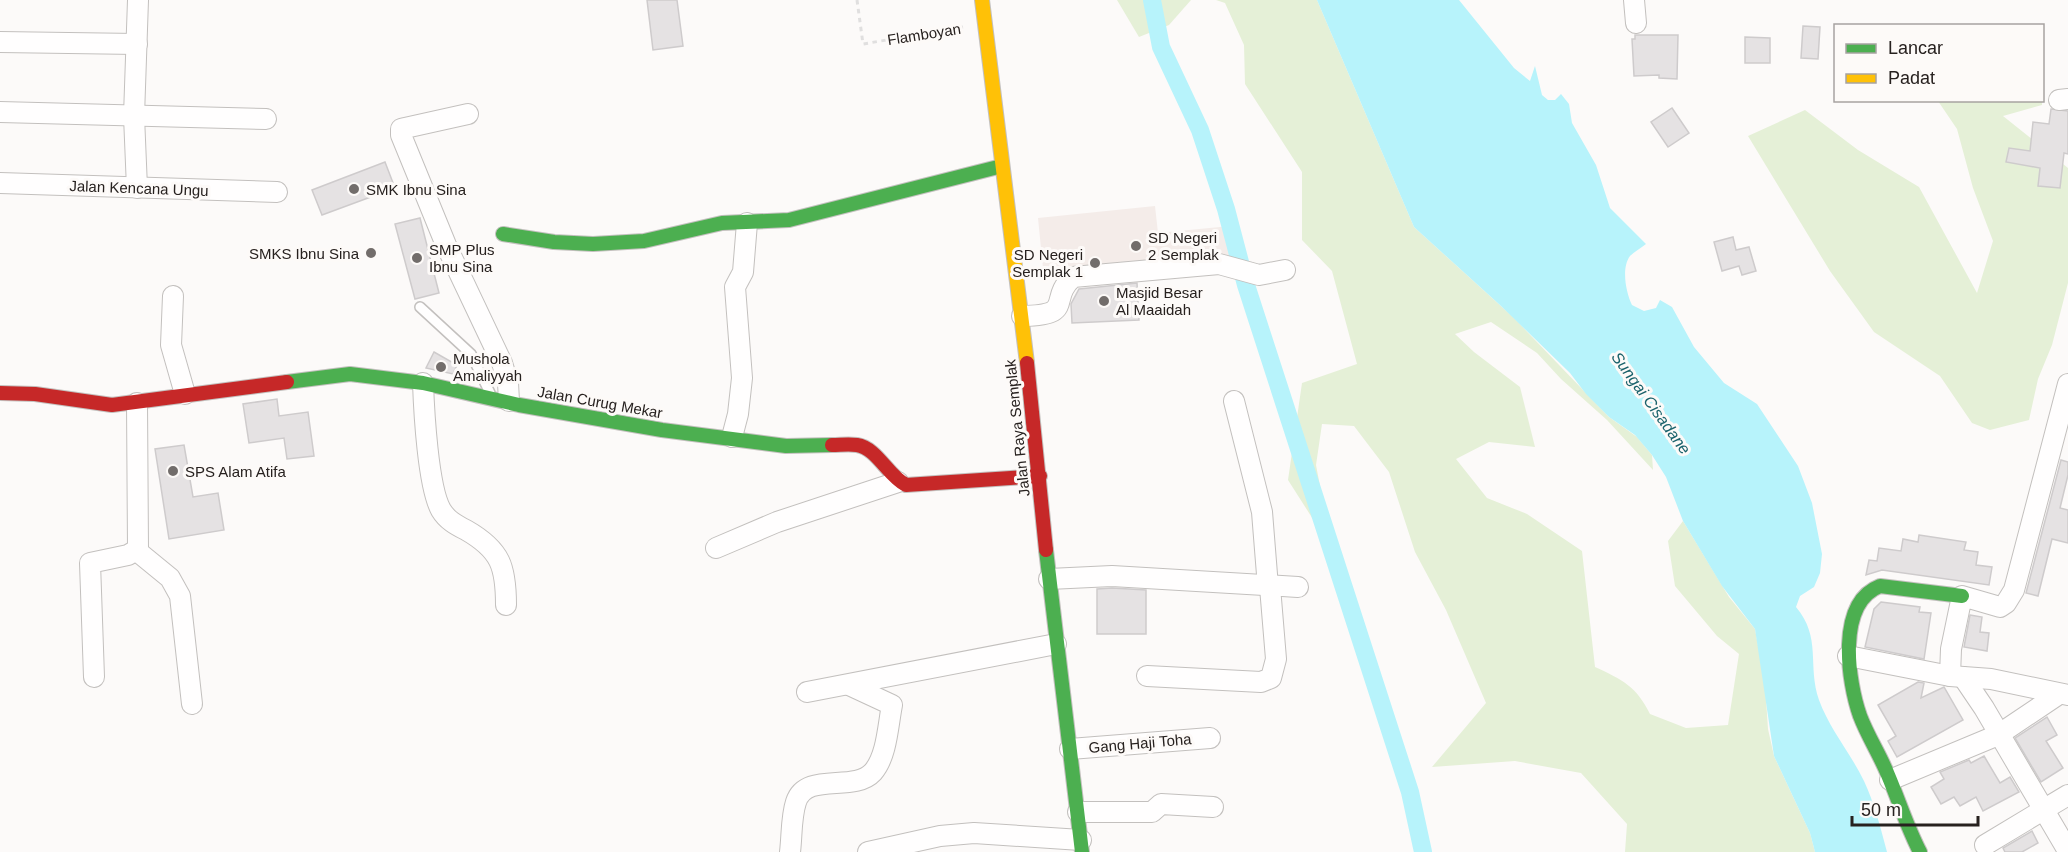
<svg xmlns="http://www.w3.org/2000/svg" width="2068" height="852" viewBox="0 0 2068 852" font-family="Helvetica,sans-serif">
<style>
.built{fill:#f4ece9}
.green{fill:#e5f0d7}
.water{fill:#b7f3fb}
.lines{fill:none;stroke-linecap:round;stroke-linejoin:round}
.canal{stroke:#b7f3fb;stroke-width:18}
.building{fill:#e5e2e3;stroke:#cecbcc;stroke-width:1.5}
.lane-casing{stroke:#c3c0be;stroke-width:12}
.street-casing{stroke:#c3c0be;stroke-width:22}
.fast-casing{stroke:#c3c0be;stroke-width:16}
.slow-casing{stroke:#c3c0be;stroke-width:16}
.jam-casing{stroke:#c3c0be;stroke-width:16}
.path{stroke:#e0dfdf;stroke-width:3;stroke-dasharray:4.5 4.5;stroke-linecap:butt}
.lane{stroke:#fffefe;stroke-width:9}
.street{stroke:#fffefe;stroke-width:20}
.fast{stroke:#4caf50;stroke-width:14}
.slow{stroke:#ffc107;stroke-width:14}
.jam{stroke:#c62828;stroke-width:14}
.poi-dot{fill:#726d6b;stroke:#fdfaf8;stroke-width:2}
.labels{text-anchor:middle;dominant-baseline:central;stroke-width:6;stroke-linejoin:round;paint-order:stroke}
.street-label{font-size:15px;fill:#27211f;stroke:#fdfaf8}
.poi-label{font-size:15px;fill:#27211f;stroke:#fdfaf8;text-anchor:start}
.water-label{font-size:16px;font-style:italic;fill:#1a626b;stroke:#fdfaf8}
</style>
<rect width="100%" height="100%" fill="#fcfaf9"/>
<polygon class="built" points="1155,206 1158,233 1230,226 1233,259 1044,278 1038,218"/>
<g class="green">
<polygon points="1117,0 1191,0 1169,25 1139,37"/>
<path d="M1216,0H1317L1414,227L1513,317L1609,417L1637,437L1652,455L1653,470L1607,420L1561,379L1537,353L1491,322L1455,334L1474,352L1520,387L1535,447L1489,442L1456,459L1487,498L1527,514L1582,551L1595,667C1623,680 1636,686 1650,714L1686,728L1728,725L1739,654L1717,636L1675,586L1668,541L1683,521L1729,597L1755,629L1765,684L1768,729L1774,756L1810,833L1815,852H1625L1627,824L1581,773L1515,761L1432,767L1486,703L1446,610L1415,552L1389,472L1354,426L1322,424L1316,465L1332,549L1288,480L1302,383L1357,364L1332,271L1302,240V172L1245,84L1244,45L1225,3Z"/>
<polygon points="1938,101 2042,101 2042,105 2003,116 2068,168 2068,283 2052,345 2038,379 2029,420 1990,430 1972,423 1940,376 1874,332 1830,271 1748,136 1805,110 1858,150 1919,187 1977,293 1993,241 1973,188 1957,129"/>
</g>
<path class="water" d="M1317,0H1459L1514,68L1530,81L1535,66L1542,95L1548,100H1555L1561,94L1569,104L1572,123L1596,165L1610,208L1646,244C1641,248 1634,252 1630,256C1621,268 1626,293 1632,305L1644,311L1656,308L1660,300L1672,307L1694,347L1724,383L1757,404L1798,466L1812,503L1822,554L1820,573L1814,587L1800,596L1796,607C1822,638 1807,665 1819,700C1829,728 1851,754 1864,781C1874,802 1881,829 1887,852H1815L1810,833L1774,756L1755,629L1722,586L1683,521L1666,477L1652,455L1635,435L1609,417L1586,394L1570,373L1501,306L1414,227Z"/>
<g class="lines">
<polyline class="canal" points="1152,0 1161,47 1200,130 1226,209 1246,285 1410,792 1423,852"/>
</g>
<g class="building">
<polygon points="647,0 677,0 683,46 653,50"/>
<polygon points="1803,26 1820,27 1818,59 1801,58"/>
<polygon points="1635,35 1678,35 1677,79 1659,78 1659,75 1634,76 1632,39 1635,39"/>
<polygon points="1745,37 1770,38 1770,63 1745,63"/>
<polygon points="1672,108 1689,133 1668,147 1651,122"/>
<polygon points="2051,109 2068,111 2068,154 2064,153 2060,188 2038,186 2040,168 2006,162 2009,148 2030,151 2033,122 2049,124"/>
<polygon points="385,162 395,188 322,215 312,190"/>
<polygon points="420,218 439,293 415,299 395,224"/>
<polygon points="1733,237 1736,250 1749,247 1756,271 1742,275 1739,266 1722,271 1714,242"/>
<polygon points="1137,283 1139,320 1072,323 1071,304 1079,289"/>
<polygon points="434,352 457,365 453,374 426,368"/>
<polygon points="277,399 279,416 308,412 314,456 287,459 284,438 249,443 243,404"/>
<polygon points="184,445 193,497 218,493 224,530 169,539 155,449"/>
<polygon points="2061,460 2068,462 2068,475 2060,508 2068,510 2068,543 2052,539 2038,596 2026,593"/>
<polygon points="1919,535 1966,542 1964,550 1978,552 1976,565 1992,567 1989,585 1882,570 1866,575 1869,560 1877,561 1879,548 1901,551 1903,539 1918,542"/>
<polygon points="1112,588 1146,590 1146,634 1097,634 1097,589"/>
<polygon points="1881,602 1920,607 1919,612 1931,613 1924,659 1865,647 1874,609"/>
<polygon points="1970,615 1982,617 1980,632 1989,633 1987,651 1964,647"/>
<polygon points="1918,682 1924,683 1921,698 1944,687 1963,720 1897,757 1888,741 1896,736 1878,705"/>
<polygon points="2047,717 2057,735 2046,741 2063,768 2041,782 2015,738"/>
<polygon points="1984,756 2000,783 2010,777 2019,792 1983,811 1976,797 1960,806 1954,797 1941,804 1931,787 1944,779 1940,772 1969,760 1971,763"/>
<polygon points="2032,831 2038,843 2022,852 2005,852 2003,848"/>
</g>
<g class="lines">
<g class="lane-casing">
<polyline id="lane" points="420,307 471,354 490,393"/>
</g>
<g class="street-casing">
<g id="street">
<polyline points="1634,0 1636,23"/>
<polyline points="0,42 137,44"/>
<polyline points="2059,100 2068,99"/>
<polyline points="0,112 266,119"/>
<polyline points="468,114 405,128 401,129 401,135 446,245 502,363 508,383 509,401"/>
<polyline points="0,183 277,192"/>
<polyline points="137,188 134,116 138,0"/>
<polyline points="173,296 171,345 185,394"/>
<path d="M1022,316C1077,315 1047,300 1073,277L1219,264L1259,275L1285,270"/>
<path d="M423,383C424,411 428,487 441,510C447,520 456,525 466,530C501,550 506,567 506,605"/>
<polyline points="1234,401 1262,512 1268,587"/>
<polyline points="732,437 738,414 742,378 735,287 743,272 747,223"/>
<polyline points="716,548 777,522 898,482"/>
<polyline points="137,551 170,578 180,596 192,704"/>
<polyline points="1049,579 1112,576 1298,587"/>
<polyline points="1848,656 1950,676 1991,679 2068,695"/>
<polyline points="1147,676 1261,682 1271,678 1276,659 1270,587"/>
<polyline points="1950,676 1951,649 1962,596 2000,607 2006,603 2014,590 2068,384"/>
<polyline points="94,677 90,563 128,555 138,549 137,403"/>
<polyline points="1963,677 1984,708 2068,851"/>
<polyline points="807,692 1056,644"/>
<polyline points="1070,749 1210,738"/>
<polyline points="1890,780 1998,735 2059,694"/>
<polyline points="1078,812 1152,812 1161,804 1213,807"/>
<polyline points="1985,845 2068,795"/>
<path d="M790,852C792,836 791,817 796,802C806,771 854,793 873,772C887,756 888,725 892,705L849,685"/>
<polyline points="868,852 940,836 974,833 1081,840"/>
</g>
</g>
<g class="fast-casing">
<g id="fast">
<polyline points="503,234 554,242 593,244 644,241 722,223 789,220 1002,166"/>
<polyline points="287,382 350,374 423,383 519,405 662,430 786,446 832,445"/>
<polyline points="1046,550 1082,852"/>
<path d="M1920,852C1907,827 1899,801 1888,775C1880,755 1868,737 1860,716C1848,682 1836,603 1880,586L1962,596"/>
</g>
</g>
<g class="slow-casing">
<polyline id="slow" points="982,0 1027,363"/>
</g>
<g class="jam-casing">
<g id="jam">
<polyline points="1027,363 1046,550"/>
<polyline points="0,393 35,394 112,405 287,382"/>
<path d="M832,445C840,445 849,444 857,445C877,448 888,476 906,485L1040,476"/>
</g>
</g>
<polyline class="path" points="857,0 863,44 963,27"/>
<use href="#lane" class="lane"/>
<use href="#street" class="street"/>
<use href="#fast" class="fast"/>
<use href="#slow" class="slow"/>
<use href="#jam" class="jam"/>
</g>
<g class="poi-dot">
<circle cx="354" cy="189" r="6"/>
<circle cx="1136" cy="246" r="6"/>
<circle cx="371" cy="253" r="6"/>
<circle cx="417" cy="258" r="6"/>
<circle cx="1095" cy="263" r="6"/>
<circle cx="1104" cy="301" r="6"/>
<circle cx="441" cy="367" r="6"/>
<circle cx="173" cy="471" r="6"/>
</g>
<g class="labels">
<g class="street-label">
<text transform="translate(924 34) rotate(-9)">Flamboyan</text>
<text transform="translate(139 188) rotate(2)">Jalan Kencana Ungu</text>
<text transform="translate(600 402) rotate(10)">Jalan Curug Mekar</text>
<text transform="translate(1017 428) rotate(-96)">Jalan Raya Semplak</text>
<text transform="translate(1140 743) rotate(-5)">Gang Haji Toha</text>
</g>
<g class="poi-label">
<text x="366" y="189">SMK Ibnu Sina</text>
<text x="1148" y="237">SD Negeri<tspan x="1148" dy="17">2 Semplak</tspan></text>
<text x="429" y="249">SMP Plus<tspan x="429" dy="17">Ibnu Sina</tspan></text>
<text x="359" y="253" text-anchor="end">SMKS Ibnu Sina</text>
<text x="1083" y="254" text-anchor="end">SD Negeri<tspan x="1083" dy="17">Semplak 1</tspan></text>
<text x="1116" y="292">Masjid Besar<tspan x="1116" dy="17">Al Maaidah</tspan></text>
<text x="453" y="358">Mushola<tspan x="453" dy="17">Amaliyyah</tspan></text>
<text x="185" y="471">SPS Alam Atifa</text>
</g>
<g class="water-label">
<text transform="translate(1651 403) rotate(54)">Sungai Cisadane</text>
</g>
</g>
<rect x="1834" y="24" width="210" height="78" fill="#fdfaf8" stroke="#a7a3a1" stroke-width="1.5"/>
<rect x="1846" y="44" width="30" height="9" fill="#4caf50" stroke="#a7a3a1" stroke-width="1.5"/>
<text x="1888" y="54" font-size="18" fill="#27211f">Lancar</text>
<rect x="1846" y="74" width="30" height="9" fill="#ffc107" stroke="#a7a3a1" stroke-width="1.5"/>
<text x="1888" y="84" font-size="18" fill="#27211f">Padat</text>
<path d="M1852 816v9h126v-9" fill="none" stroke="#27211f" stroke-width="3"/>
<text x="1861" y="816" font-size="18" fill="#27211f" stroke="#fdfaf8" stroke-width="4.5" paint-order="stroke">50 m</text>
</svg>
